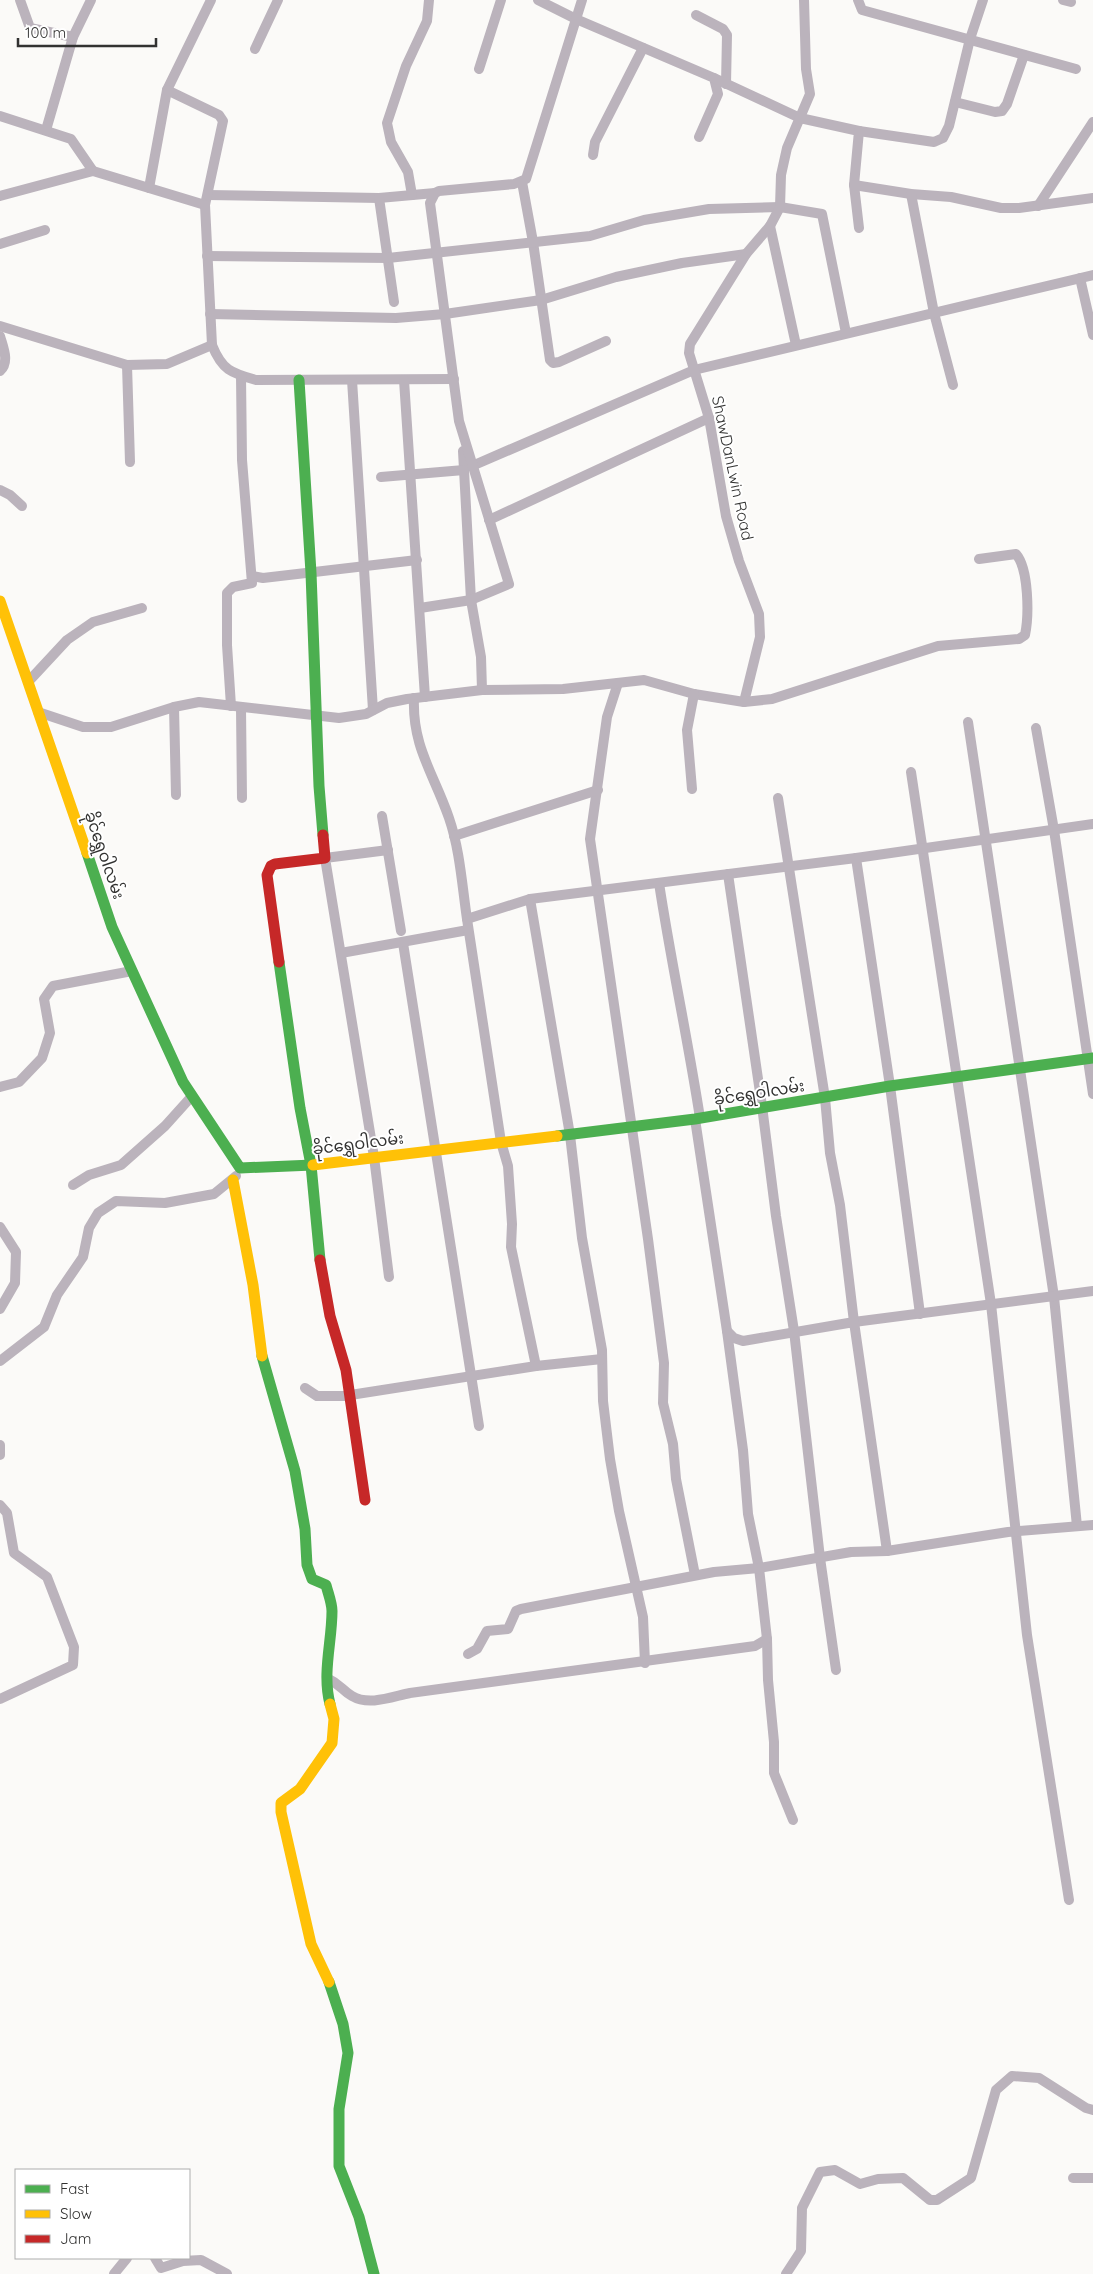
<svg xmlns="http://www.w3.org/2000/svg" width="1093" height="2274" viewBox="0 0 1093 2274" font-family="Quicksand,'Noto Sans Myanmar',sans-serif">
<style>
.lines{fill:none;stroke-linecap:round;stroke-linejoin:round}
.street{stroke:#bbb3bc;stroke-width:10}
.fast{stroke:#4caf50;stroke-width:11}
.slow{stroke:#ffc107;stroke-width:11}
.jam{stroke:#c62828;stroke-width:11}
.labels{text-anchor:middle;dominant-baseline:central;stroke-width:4;stroke-linejoin:round;paint-order:stroke}
.street-label{font-size:16px;fill:#323231;stroke:#fff}
</style>
<rect width="100%" height="100%" fill="#fbfaf8"/>
<g class="lines">
<g class="street">
<polyline points="20,0 30,28 73,37"/>
<polyline points="538,0 576,19 714,78 718,94 699,137"/>
<polyline points="858,0 862,10 1076,69"/>
<polyline points="1063,0 1071,2"/>
<polyline points="696,15 723,29 727,35 726,84"/>
<polyline points="255,49 278,0"/>
<polyline points="479,69 501,0"/>
<polyline points="714,78 800,118 859,131 854,185 859,228"/>
<polyline points="955,102 995,112 1002,111 1007,104 1024,55"/>
<polyline points="0,116 71,139 93,171"/>
<polyline points="46,130 73,37 91,0"/>
<polyline points="859,131 934,142 943,138 949,126 970,39 983,0"/>
<polyline points="593,155 595,142 643,48"/>
<polyline points="522,182 533,242 550,360 553,363 559,362 606,341"/>
<polyline points="854,185 911,194 951,197 1001,208 1019,208 1093,198"/>
<polyline points="149,188 167,90 211,0"/>
<polyline points="911,194 934,313 953,385"/>
<polyline points="208,195 379,198 435,193"/>
<polyline points="412,195 408,172 391,142 387,123 406,66 427,21 429,0"/>
<polyline points="0,196 93,171 205,205 223,121 219,115 167,90"/>
<polyline points="379,198 394,302"/>
<path d="M205,205L212,345C222,370 231,373 256,380L454,379"/>
<polyline points="1038,206 1093,122"/>
<polyline points="770,226 796,345"/>
<polyline points="0,244 45,230"/>
<polyline points="207,256 388,258 590,236 644,220 709,209 780,207 822,214 846,333"/>
<polyline points="1080,278 1093,335"/>
<polyline points="210,314 396,318 445,314 541,300 616,277 682,263 746,254"/>
<polyline points="0,326 127,365 167,364 212,345"/>
<path d="M0,336C3,347 10,362 0,371"/>
<polyline points="127,365 130,462"/>
<polyline points="352,380 373,710"/>
<polyline points="404,380 425,697"/>
<polyline points="463,451 471,600 481,657 482,690"/>
<polyline points="472,466 694,370 1093,275"/>
<polyline points="381,477 464,470"/>
<polyline points="0,490 10,495 22,506"/>
<polyline points="489,520 709,418"/>
<polyline points="252,576 263,578 417,560"/>
<polyline points="420,608 471,600 509,584 459,421 430,203 435,193 439,191 514,184 526,179 582,0"/>
<polyline points="28,682 67,640 93,622 142,608"/>
<polyline points="618,683 607,717 590,839 648,1239 664,1363 663,1403 673,1444 676,1479 695,1575"/>
<path d="M414,698C412,747 434,774 449,818C460,850 462,885 467,919"/>
<polyline points="744,702 760,637 759,614 739,561 726,516 709,418 689,353 690,344 746,254 770,226 780,207 781,175 787,148 810,94 806,69 804,0"/>
<polyline points="231,706 227,645 227,593 233,587 252,583 242,460 241,376"/>
<polyline points="174,707 176,795"/>
<polyline points="241,708 242,798"/>
<path d="M38,712L83,727H111L174,707L199,702L339,718L366,714L387,703L407,699L482,690L563,689L644,680L694,694L744,702L772,699L938,646L1019,639L1025,635C1029,616 1029,569 1016,554L979,559"/>
<polyline points="968,722 1054,1297 1077,1526"/>
<polyline points="1036,728 1054,830 1093,1094"/>
<polyline points="911,772 991,1304 1027,1635 1069,1900"/>
<polyline points="692,789 687,730 694,694"/>
<polyline points="778,798 825,1098 830,1153 840,1205 854,1322 1093,1291"/>
<polyline points="382,816 401,931"/>
<polyline points="454,836 598,790"/>
<polyline points="388,850 325,858 374,1157 389,1277"/>
<polyline points="856,858 890,1086 920,1314"/>
<polyline points="728,874 762,1106 776,1216 794,1331 820,1558 836,1670"/>
<path d="M659,883C671,962 688,1040 700,1118"/>
<polyline points="530,899 570,1135 582,1238 602,1350 603,1401 610,1459 619,1511 643,1617 645,1663"/>
<polyline points="403,943 479,1426"/>
<polyline points="341,953 468,930"/>
<polyline points="0,1087 19,1082 42,1058 50,1033 44,999 53,986 132,971"/>
<polyline points="695,1119 727,1331 743,1450 748,1514 759,1568 767,1639 768,1680 774,1742 774,1773 793,1820"/>
<polyline points="73,1185 89,1175 121,1165 165,1126 192,1096"/>
<polyline points="0,1227 16,1252 15,1283 0,1309"/>
<polyline points="727,1331 734,1338 743,1341 854,1322 887,1551 1008,1532 1093,1525"/>
<polyline points="0,1361 44,1327 57,1295 83,1257 89,1228 98,1213 116,1201 165,1203 214,1194 236,1176"/>
<polyline points="536,1366 511,1247 512,1224 508,1166 501,1142 467,919 530,899 856,858 1093,824"/>
<polyline points="305,1388 317,1396 344,1396 536,1366 602,1359"/>
<polyline points="0,1445 0,1455"/>
<polyline points="0,1505 7,1513 14,1553 47,1577 74,1647 73,1665 0,1699"/>
<polyline points="468,1654 477,1649 487,1631 508,1629 516,1611 521,1609 714,1572 759,1568 851,1552 887,1551"/>
<path d="M327,1678C340,1684 342,1690 352,1696C369,1706 391,1697 410,1693L755,1646L767,1639"/>
<polyline points="1073,2178 1093,2178"/>
<polyline points="155,2258 161,2268 183,2261 201,2260 227,2274"/>
<polyline points="114,2274 127,2258"/>
<polyline points="786,2274 801,2251 802,2208 820,2172 835,2170 860,2184 878,2179 903,2178 930,2200 937,2200 971,2178 996,2090 1012,2076 1039,2078 1086,2108 1093,2110"/>
</g>
<g class="fast">
<polyline points="299,380 311,573 319,786 323,835"/>
<polyline points="87,853 112,927 183,1082 240,1168 313,1165"/>
<polyline points="279,962 300,1108 311,1165 320,1260"/>
<polyline points="557,1136 695,1119 890,1086 1093,1058"/>
<path d="M262,1356L295,1471L305,1529L307,1565L312,1579L326,1585C328,1593 332,1603 332,1611C332,1642 322,1673 330,1704"/>
<polyline points="329,1982 343,2024 348,2053 339,2109 339,2166 359,2217 374,2274"/>
</g>
<g class="slow">
<polyline points="0,601 87,853"/>
<polyline points="313,1165 557,1136"/>
<polyline points="233,1180 253,1285 262,1356"/>
<polyline points="329,1982 311,1944 281,1812 281,1803 300,1789 332,1743 334,1719 330,1704"/>
</g>
<g class="jam">
<polyline points="279,962 267,875 271,866 275,864 325,858 323,835"/>
<polyline points="320,1260 330,1316 346,1370 365,1500"/>
</g>
</g>
<g class="labels">
<g class="street-label">
<text transform="translate(733 468) rotate(78)">ShawDanLwin Road</text>
<text transform="translate(105 855) rotate(71)">ခိုင်ရွှေဝါလမ်း</text>
<text transform="translate(759 1092) rotate(-9)">ခိုင်ရွှေဝါလမ်း</text>
<text transform="translate(358 1143) rotate(-7)">ခိုင်ရွှေဝါလမ်း</text>
</g>
</g>
<rect x="15" y="2169" width="175" height="90" fill="#ffffff" stroke="#adadad"/>
<rect x="25" y="2185" width="25" height="8" fill="#4caf50" stroke="#adadad"/>
<text x="60" y="2194" font-size="15" fill="#323231">Fast</text>
<rect x="25" y="2210" width="25" height="8" fill="#ffc107" stroke="#adadad"/>
<text x="60" y="2219" font-size="15" fill="#323231">Slow</text>
<rect x="25" y="2235" width="25" height="8" fill="#c62828" stroke="#adadad"/>
<text x="60" y="2244" font-size="15" fill="#323231">Jam</text>
<path d="M18 38v8h138v-8" fill="none" stroke="#323231" stroke-width="2.5"/>
<text x="25" y="38" font-size="15" fill="#323231" stroke="#ffffff" stroke-width="4" paint-order="stroke">100 m</text>
</svg>
